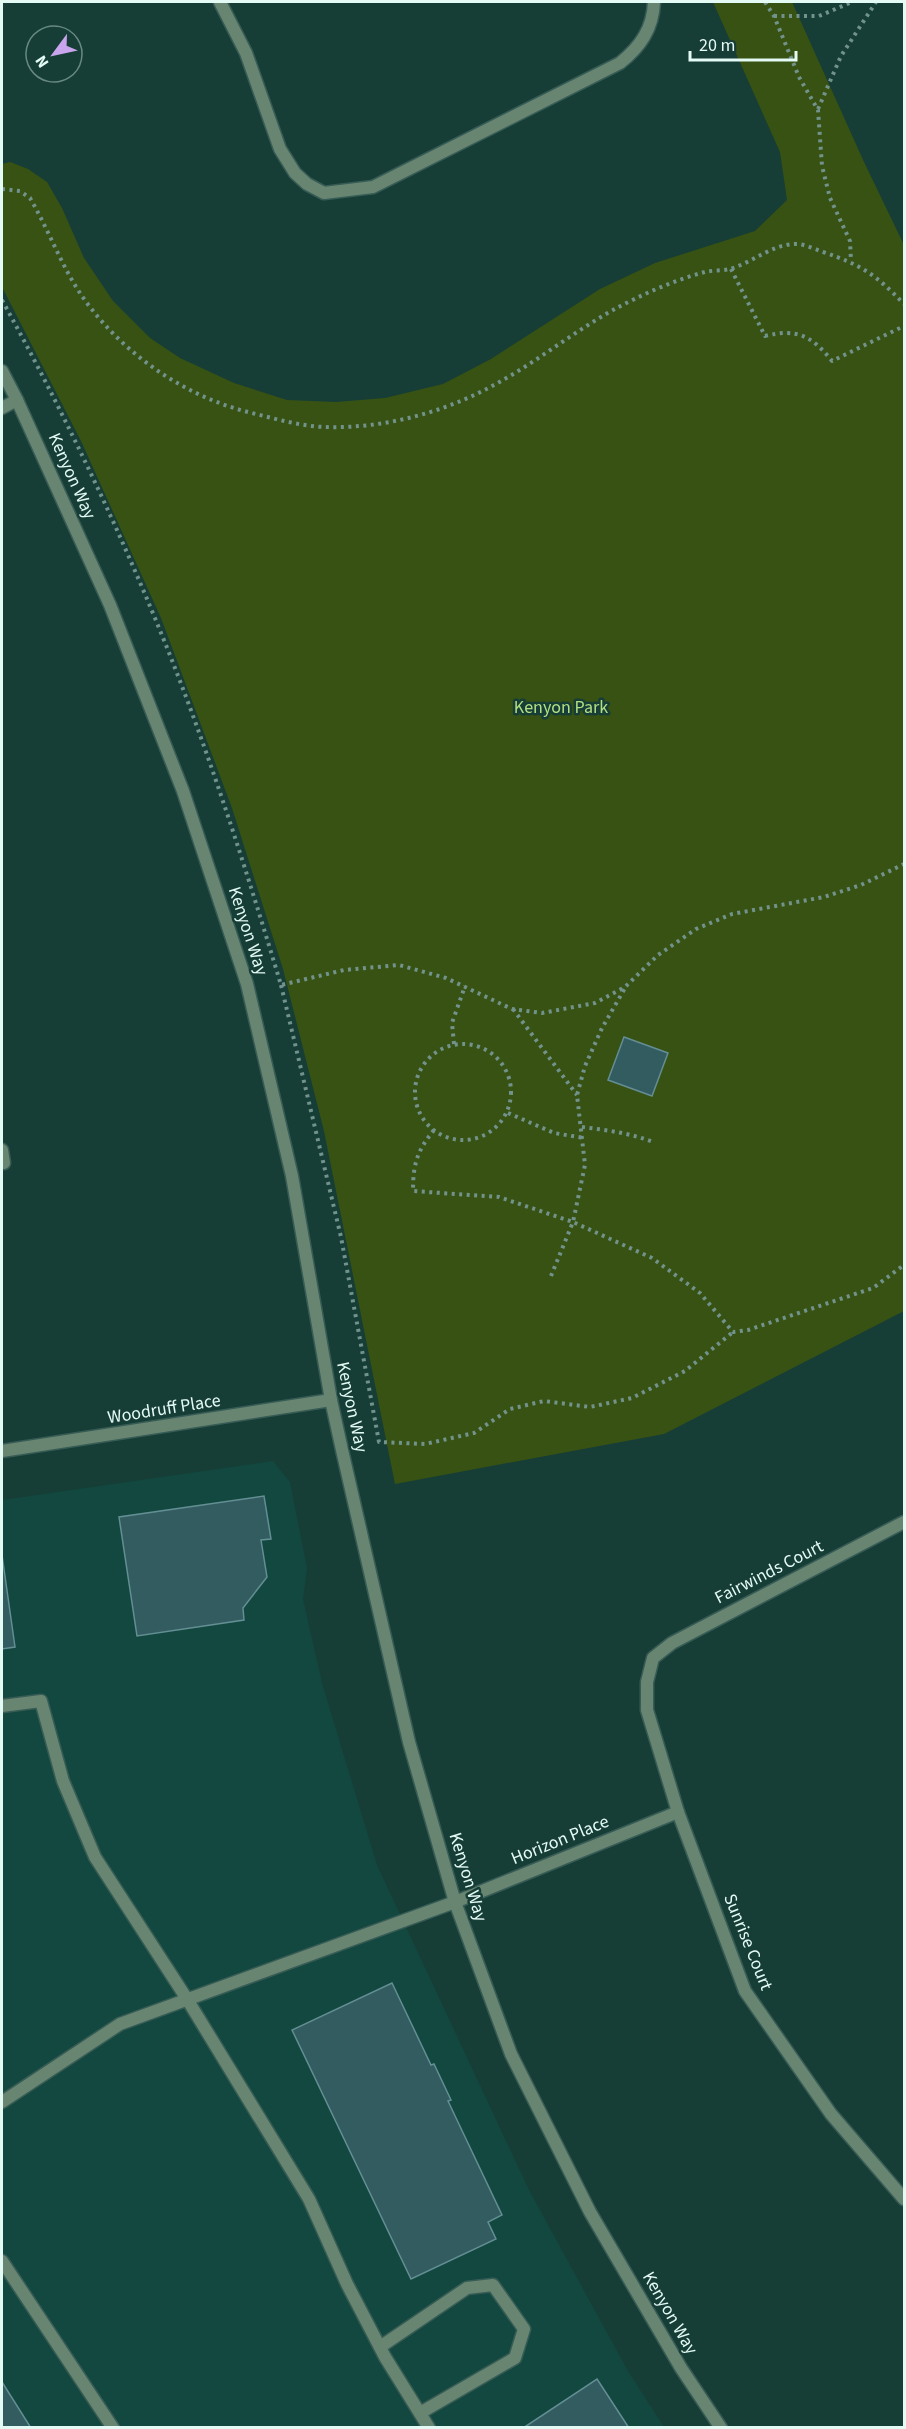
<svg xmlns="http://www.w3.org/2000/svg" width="906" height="2429" viewBox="0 0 906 2429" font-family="'Source Sans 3',sans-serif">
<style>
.built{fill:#12483f}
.green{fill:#385213}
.building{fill:#335c61;stroke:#638e93;stroke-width:1.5}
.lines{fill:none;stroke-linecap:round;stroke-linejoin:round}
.service-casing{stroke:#375c55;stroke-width:15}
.minor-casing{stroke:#375c55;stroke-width:15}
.tertiary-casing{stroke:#375c55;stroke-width:15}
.path{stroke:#72928c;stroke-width:4;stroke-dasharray:3 4.5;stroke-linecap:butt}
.service{stroke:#688571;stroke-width:12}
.minor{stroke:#688571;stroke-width:12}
.tertiary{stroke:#688571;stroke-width:12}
.labels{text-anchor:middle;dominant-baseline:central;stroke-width:5;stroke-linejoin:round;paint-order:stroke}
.street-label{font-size:18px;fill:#e4faf5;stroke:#163e37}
.park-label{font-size:18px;fill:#b3de82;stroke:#163e37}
</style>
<rect width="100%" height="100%" fill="#163e37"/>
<polygon class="built" points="273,1461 290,1482 307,1568 303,1599 322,1683 377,1865 529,2190 628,2371 664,2427 2,2427 2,1500"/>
<polygon class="green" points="713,2 792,2 864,162 904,245 904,1311 664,1434 395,1484 324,1131 283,969 232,808 161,618 81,441 2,287 2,164 10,162 28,169 47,182 62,208 84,258 113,301 150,338 180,358 234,383 287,400 336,402 385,398 443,384 491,359 600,289 655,263 755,231 787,200 780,152"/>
<g class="building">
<polygon points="624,1037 668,1053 652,1096 608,1080"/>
<polygon points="264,1496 271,1539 261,1540 267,1577 243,1608 244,1620 137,1636 119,1517"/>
<polygon points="2,1555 15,1647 2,1649"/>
<polygon points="392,1983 431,2065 434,2064 451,2100 448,2101 502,2215 488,2222 496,2239 411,2279 292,2030"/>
<polygon points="597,2379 629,2428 523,2428"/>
<polygon points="2,2382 31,2428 2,2428"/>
</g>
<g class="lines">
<g class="service-casing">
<g id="service">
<polyline points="2,1706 41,1701 63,1781 95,1857 187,1999 309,2199 347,2284 385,2357 429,2428"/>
<polyline points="2,2102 120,2024 455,1902"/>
<polyline points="2,2261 113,2428"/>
<polyline points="380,2347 467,2288 493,2285 524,2329 515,2358 420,2413"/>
</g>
</g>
<g class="minor-casing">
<g id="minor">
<path d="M220,2L246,53L280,149L295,173L307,184L324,193L373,187L620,63C640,47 653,29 654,2"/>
<polyline points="2,408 17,400"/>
<polyline points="2,1150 4,1163"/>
<polyline points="904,1522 672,1643 653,1658 647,1682 647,1710 678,1812 745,1991 831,2114 904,2199"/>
<polyline points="455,1902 678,1812"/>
</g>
</g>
<g class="tertiary-casing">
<g id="tertiary">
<polyline points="2,371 17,400 110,605 183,791 247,984 292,1176 331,1400 342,1450 409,1742 455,1902 511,2054 590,2212 681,2368 721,2428"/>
<polyline points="2,1451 331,1400"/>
</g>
</g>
<g class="path">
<polyline points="765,2 774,16 799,77 818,110 822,166 830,198 850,241 851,261"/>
<polyline points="774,16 819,16 852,2"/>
<polyline points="818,109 841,56 876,2"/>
<path d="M2,189L20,191L30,198C51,234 64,274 90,307C130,359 189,398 252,413C276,419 300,426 324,427C382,429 443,413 494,385C535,363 572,333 613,310C641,295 674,280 705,272C713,270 722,271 730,269C754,262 773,243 798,244C806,245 815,249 823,252C862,265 876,275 904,304"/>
<path d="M731,269L765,336C797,328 812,336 832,361L904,326"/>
<path d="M2,300C57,400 108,505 152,611C203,733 243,859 281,985L344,970L399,965L446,978L512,1009L542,1013L595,1003L625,987L658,955L696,929L732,914L824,897L861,885L904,864"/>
<polyline points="281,985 341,1237 379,1442 425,1444 474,1433 510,1409 544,1401 590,1407 632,1398 685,1371 733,1332"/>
<polyline points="513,1009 577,1095"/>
<circle cx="463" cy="1092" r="48"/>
<polyline points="454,1044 452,1023 465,986"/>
<polyline points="508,1113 554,1133 584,1138"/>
<path d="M582,1127C606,1130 630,1133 653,1142"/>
<path d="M434,1130C417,1151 413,1164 413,1191L499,1197L573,1222L585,1165L577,1095L585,1066L602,1028L625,988"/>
<polyline points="551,1276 573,1222 652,1258 700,1293 733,1332 748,1330 873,1288 904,1265"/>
</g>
<use href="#service" class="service"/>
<use href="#minor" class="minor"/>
<use href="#tertiary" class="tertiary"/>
</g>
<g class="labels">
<g class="street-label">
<text transform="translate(72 476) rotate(66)">Kenyon Way</text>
<text transform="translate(248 931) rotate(72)">Kenyon Way</text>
<text transform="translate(352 1407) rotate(78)">Kenyon Way</text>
<text transform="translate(164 1409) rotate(-9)">Woodruff Place</text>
<text transform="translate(769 1572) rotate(-27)">Fairwinds Court</text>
<text transform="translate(560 1840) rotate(-22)">Horizon Place</text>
<text transform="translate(468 1877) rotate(73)">Kenyon Way</text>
<text transform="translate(748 1942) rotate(68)">Sunrise Court</text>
<text transform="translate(670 2313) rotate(60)">Kenyon Way</text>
</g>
<g class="park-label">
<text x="561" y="707">Kenyon Park</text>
</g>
</g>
<rect width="906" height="2429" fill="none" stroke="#e4faf5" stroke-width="6"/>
<g transform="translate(54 54) rotate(237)"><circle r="28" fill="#163e37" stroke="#688983" stroke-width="1.5"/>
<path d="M0-4.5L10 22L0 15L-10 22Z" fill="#c9a5ee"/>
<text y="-9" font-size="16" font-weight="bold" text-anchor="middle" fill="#e4faf5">N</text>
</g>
<path d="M690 51v9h106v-9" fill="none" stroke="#e4faf5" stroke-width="3"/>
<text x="699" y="51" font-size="18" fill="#e4faf5" stroke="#163e37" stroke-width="4.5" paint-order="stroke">20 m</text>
</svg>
